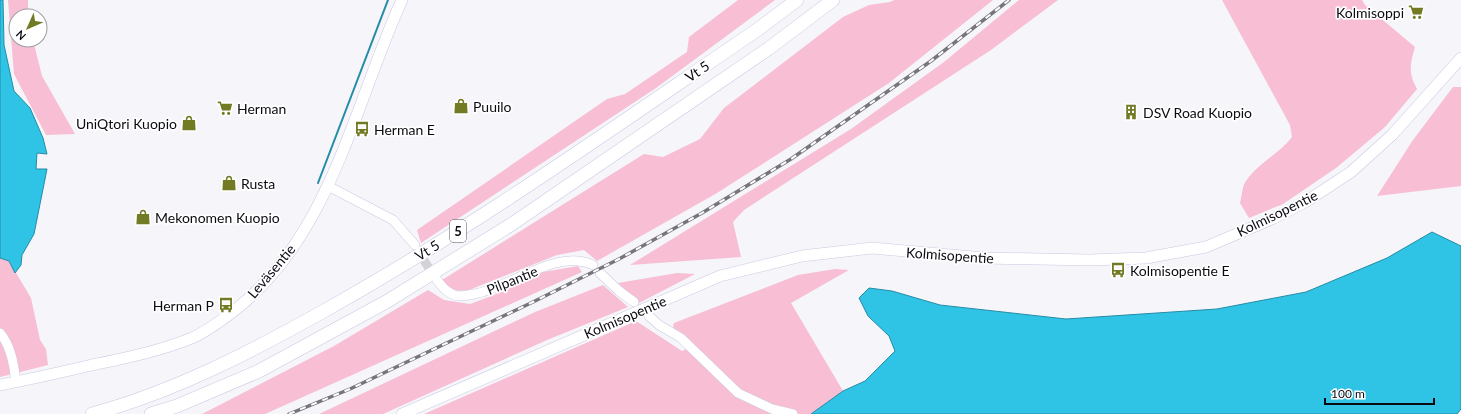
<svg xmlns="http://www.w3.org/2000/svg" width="1461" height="414" viewBox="0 0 1461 414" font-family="Lato,sans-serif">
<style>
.green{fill:#f7bed4}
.water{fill:#2fc4e5;stroke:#248ca6}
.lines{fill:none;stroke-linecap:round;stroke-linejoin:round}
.stream{stroke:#248ca6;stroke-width:2}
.minor-tunnel{stroke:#d2d2d7;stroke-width:9;stroke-dasharray:9 4.5;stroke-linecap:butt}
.minor-casing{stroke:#c9c9e4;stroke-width:10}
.major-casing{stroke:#c9c9e4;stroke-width:12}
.highway-casing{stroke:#c9c9e4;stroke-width:14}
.minor{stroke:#fff;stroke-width:9}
.major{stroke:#fff;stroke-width:11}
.highway{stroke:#fff;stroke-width:13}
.rail-casing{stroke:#76757c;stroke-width:3.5}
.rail{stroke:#fff;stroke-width:2;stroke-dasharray:6;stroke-linecap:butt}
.labels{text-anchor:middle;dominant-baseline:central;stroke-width:3.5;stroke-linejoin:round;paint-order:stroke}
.shield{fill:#fff;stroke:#54545a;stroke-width:1}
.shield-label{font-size:13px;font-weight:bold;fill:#0b0a13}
.poi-label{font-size:14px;fill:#0b0a13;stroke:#fff;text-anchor:start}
.street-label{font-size:14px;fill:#0b0a13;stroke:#fff}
</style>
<rect width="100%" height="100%" fill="#f5f5fa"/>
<g class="green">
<polygon points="8,0 28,0 28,16 16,16 16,40 33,40 42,76 75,134 46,135 14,74"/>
<polygon points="738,0 775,0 656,88 421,243 417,230 607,99 625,94 687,52 689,37"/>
<path d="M894,0H993L889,83L717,193L597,261L584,250L557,255L469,290C456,292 450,290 442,280L644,154L663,157L700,139L724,108L843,17L869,5L890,2Z"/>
<polygon points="1019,0 1058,0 991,50 744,210 733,222 741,257 630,265 851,129 944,62"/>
<path d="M1222,0H1362L1365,5L1415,47C1410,65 1408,72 1417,89L1385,127L1336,168L1283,204L1249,218L1240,203C1242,196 1242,186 1246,181C1258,163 1278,155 1292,137L1290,125Z"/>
<polygon points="1453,87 1461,87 1461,186 1377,196 1413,140"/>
<polygon points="0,258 9,261 31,298 40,340 46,349 48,365 0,377"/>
<polygon points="578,266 582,272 265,414 202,414 334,346 428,290 444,300 470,304 494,295 543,272"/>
<polygon points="835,269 849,270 791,303 843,391 811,414 424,414 636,321 682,351 694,345 673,327 674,323 798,275"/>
<polygon points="677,273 695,274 639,303 618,283"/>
<polygon points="603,285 628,307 547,340 383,414 319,414 535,312"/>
</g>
<g class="water">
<polygon points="0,0 3,0 4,45 14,91 30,108 43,138 47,154 37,153 36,169 47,169 34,234 22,255 21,265 15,273 9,261 0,258"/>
<polygon points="1432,232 1461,246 1461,409 1457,414 811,414 843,391 865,381 895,351 889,336 868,316 859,298 869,288 892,291 940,305 1066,319 1217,309 1306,292 1387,258"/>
</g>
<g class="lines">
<polyline class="stream" points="318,183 388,0"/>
<polyline class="minor-tunnel" points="417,249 435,278"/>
<g class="minor-casing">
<g id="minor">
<polyline points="328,186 393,220 415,245"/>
<polyline points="600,273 619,291 634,302"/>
<path d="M437,280C443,288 448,294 458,296C463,296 469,295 474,294C510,288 555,248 593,265"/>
<polyline points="649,316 659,325 681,338 738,393 772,409 793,414"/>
<path d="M0,333C11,346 14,365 16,382"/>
</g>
</g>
<g class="major-casing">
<g id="major">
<path d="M0,385C31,379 62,372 92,365C126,358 160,351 192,338C208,331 222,320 235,310C331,235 354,105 402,0"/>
<polyline points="402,414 720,276 802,256 872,248 984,258 1089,260 1146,258 1206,247 1274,218 1307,201 1351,172 1392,135 1461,58"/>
</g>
</g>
<g class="highway-casing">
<g id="highway">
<path d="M92,414C173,392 249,353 322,312C473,228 614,127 757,30L797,0"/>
<polyline points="151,414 177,406 259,371 386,302 512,224 768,49 833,0"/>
</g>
</g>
<use href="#minor" class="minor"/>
<use href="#major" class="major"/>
<use href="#highway" class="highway"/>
<g class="rail-casing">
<polyline id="rail" points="289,414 350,389 533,302 619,259 702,213 791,159 931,61 1009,0"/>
</g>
<use href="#rail" class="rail"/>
</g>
<defs>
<g id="supermarket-bare" transform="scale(1.2)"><path d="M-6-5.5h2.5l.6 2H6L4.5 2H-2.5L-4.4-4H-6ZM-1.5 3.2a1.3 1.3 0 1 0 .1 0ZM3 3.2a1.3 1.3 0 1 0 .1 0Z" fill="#727a24" stroke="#fff" stroke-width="2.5" paint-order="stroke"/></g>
<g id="shop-bare" transform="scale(1.2)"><path d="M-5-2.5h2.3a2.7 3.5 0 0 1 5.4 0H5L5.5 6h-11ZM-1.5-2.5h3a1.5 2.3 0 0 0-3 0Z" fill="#727a24" stroke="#fff" stroke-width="2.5" paint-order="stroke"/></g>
<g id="building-bare" transform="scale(1.2)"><path d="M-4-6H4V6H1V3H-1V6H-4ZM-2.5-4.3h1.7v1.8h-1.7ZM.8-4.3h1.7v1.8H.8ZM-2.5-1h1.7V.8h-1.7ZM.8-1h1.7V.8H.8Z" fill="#727a24" stroke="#fff" stroke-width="2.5" paint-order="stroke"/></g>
<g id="bus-bare" transform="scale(1.2)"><path d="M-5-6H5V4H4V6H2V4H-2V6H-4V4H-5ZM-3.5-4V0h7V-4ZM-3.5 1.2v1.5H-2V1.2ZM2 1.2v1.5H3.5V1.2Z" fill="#727a24" stroke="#fff" stroke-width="2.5" paint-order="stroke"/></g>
</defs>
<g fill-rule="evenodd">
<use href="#supermarket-bare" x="1416" y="12"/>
<use href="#shop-bare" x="461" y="106"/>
<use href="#supermarket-bare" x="225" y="108"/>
<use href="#building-bare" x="1131" y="112"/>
<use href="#shop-bare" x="189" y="123"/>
<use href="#bus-bare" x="362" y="129"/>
<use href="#shop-bare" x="229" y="183"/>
<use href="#shop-bare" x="143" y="217"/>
<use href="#bus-bare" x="1118" y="270"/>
<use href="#bus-bare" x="226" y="305"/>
</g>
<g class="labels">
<rect class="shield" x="450" y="220" width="16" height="22" rx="3"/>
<g class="shield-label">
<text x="458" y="231">5</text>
</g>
<g class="poi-label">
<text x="1404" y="12" text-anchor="end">Kolmisoppi</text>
<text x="473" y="106">Puuilo</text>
<text x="237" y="108">Herman</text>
<text x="1143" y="112">DSV Road Kuopio</text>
<text x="177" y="123" text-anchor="end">UniQtori Kuopio</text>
<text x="374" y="129">Herman E</text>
<text x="241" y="183">Rusta</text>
<text x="155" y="217">Mekonomen Kuopio</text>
<text x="1130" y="270">Kolmisopentie E</text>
<text x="214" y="305" text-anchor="end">Herman P</text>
</g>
<g class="street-label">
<text transform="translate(697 71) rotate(-34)">Vt 5</text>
<text transform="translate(1277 213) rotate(-26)">Kolmisopentie</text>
<text transform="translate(427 250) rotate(-32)">Vt 5</text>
<text transform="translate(950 255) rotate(4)">Kolmisopentie</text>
<text transform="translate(271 271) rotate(-50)">Leväsentie</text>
<text transform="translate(512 280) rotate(-22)">Pilpantie</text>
<text transform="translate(625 317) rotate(-23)">Kolmisopentie</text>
</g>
</g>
<g transform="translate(28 28) rotate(225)"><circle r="19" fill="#ffffff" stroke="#9d9da1"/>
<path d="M0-3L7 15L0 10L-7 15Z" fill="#727a24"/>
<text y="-6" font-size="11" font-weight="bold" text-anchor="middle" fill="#0b0a13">N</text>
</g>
<path d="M1325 398v6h109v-6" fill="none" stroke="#0b0a13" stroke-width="2"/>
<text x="1331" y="398" font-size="12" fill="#0b0a13" stroke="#ffffff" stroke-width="3" paint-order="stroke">100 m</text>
</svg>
